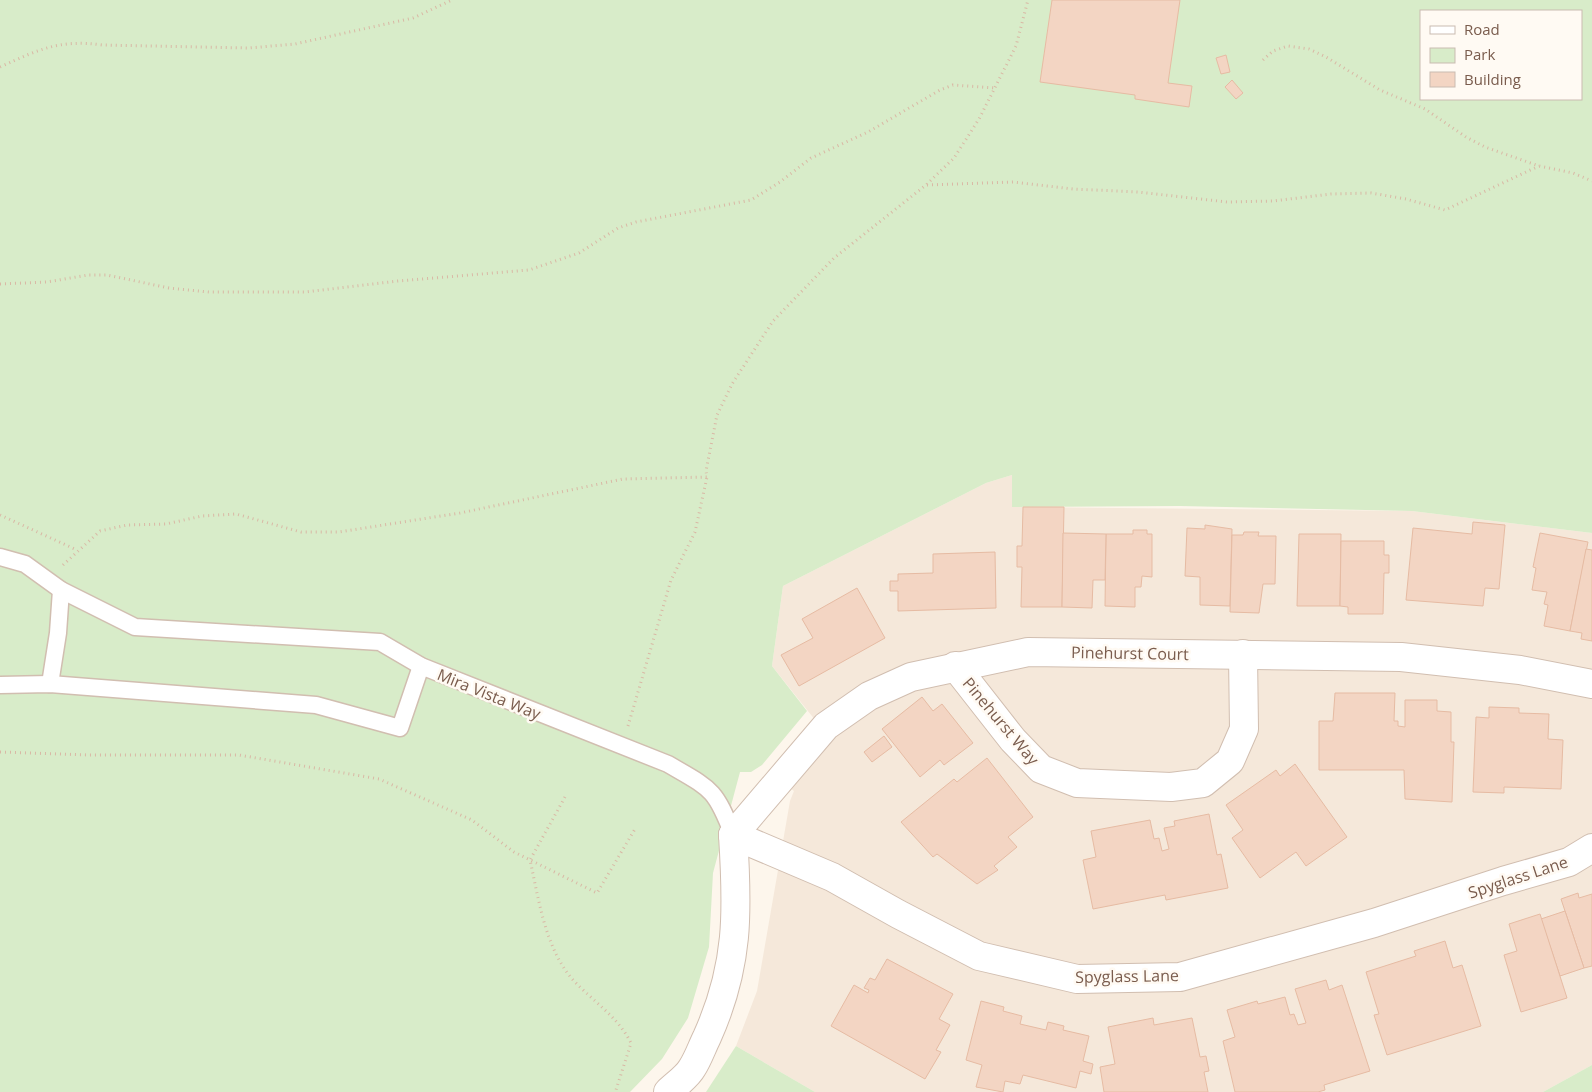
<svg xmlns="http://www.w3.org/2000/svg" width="1592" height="1092" viewBox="0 0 1592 1092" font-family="'Open Sans',sans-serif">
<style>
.residential{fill:#f5e8da}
.green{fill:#d8ecc9;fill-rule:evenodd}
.building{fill:#f3d5c3;stroke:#e6bba3}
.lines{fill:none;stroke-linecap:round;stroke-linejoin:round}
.lane-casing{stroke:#d1beb0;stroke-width:19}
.street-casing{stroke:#d1beb0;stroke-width:30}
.path{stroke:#d9b8a5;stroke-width:3;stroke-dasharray:1 4;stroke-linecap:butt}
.lane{stroke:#fff;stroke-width:16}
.street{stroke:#fff;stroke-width:28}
.labels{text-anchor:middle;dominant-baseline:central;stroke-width:5;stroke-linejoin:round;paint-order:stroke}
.street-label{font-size:16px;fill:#7a5c4d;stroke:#fffaf3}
</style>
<rect width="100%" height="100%" fill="#fdf6ec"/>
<polygon class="residential" points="1012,475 1012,507 1412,511 1592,533 1592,1065 1543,1092 815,1092 736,1046 757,991 790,801 794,791 790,788 831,740 772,666 783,586 986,483"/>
<g class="green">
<path d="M0,0H1592V533L1412,511L1180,506L1012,507V475L986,483L783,586L772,666L807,711L762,765L751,772H740L713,873L709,947L688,1018L662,1059L630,1092H0ZM1421,11H1581V99H1421Z"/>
<polygon points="736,1046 815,1092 706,1092"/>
<polygon points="1592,1065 1592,1092 1543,1092"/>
</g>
<g class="building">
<polygon points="1052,0 1180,0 1168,83 1192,86 1189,107 1135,99 1135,95 1040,82"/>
<polygon points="1226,55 1230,72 1221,74 1216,58"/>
<polygon points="1232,80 1243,93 1236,99 1225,87"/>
<polygon points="1023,507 1064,507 1062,607 1021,607 1022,567 1017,567 1017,546 1022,546"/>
<polygon points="1473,522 1505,525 1499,589 1485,588 1483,606 1406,600 1413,528 1472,534"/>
<polygon points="1205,525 1232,529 1230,606 1200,605 1200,577 1185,576 1187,528 1205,529"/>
<polygon points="1133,530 1147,530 1147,534 1152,534 1152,577 1142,576 1141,587 1135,587 1135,607 1105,606 1106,534 1133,534"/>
<polygon points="1244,532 1259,532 1258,536 1276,536 1275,584 1263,584 1259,613 1230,612 1232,535 1243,535"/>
<polygon points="1063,533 1106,534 1105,580 1093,580 1092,608 1062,607"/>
<polygon points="1540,533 1588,542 1570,631 1544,626 1548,605 1544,604 1547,592 1532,590 1536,568 1533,567"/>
<polygon points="1299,534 1341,534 1340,606 1297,606"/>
<polygon points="1341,541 1384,541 1384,555 1389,555 1389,573 1384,573 1383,614 1348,614 1348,607 1340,606"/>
<polygon points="1586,549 1592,550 1592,641 1581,639 1582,633 1570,631"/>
<polygon points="995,552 996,608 898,611 898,591 890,591 890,581 898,581 898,574 933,573 933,554"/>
<polygon points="857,588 885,638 799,686 781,655 813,638 802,619"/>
<polygon points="1335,693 1395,693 1394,721 1398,721 1398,726 1405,727 1405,700 1437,700 1437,711 1451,712 1451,742 1454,742 1452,802 1405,799 1404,770 1319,770 1319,721 1333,721"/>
<polygon points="922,697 933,711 942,704 973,743 944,765 940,760 920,777 882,729"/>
<polygon points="1489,707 1519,708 1519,713 1549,714 1548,739 1563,740 1561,789 1504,787 1504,793 1473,792 1476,717 1489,718"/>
<polygon points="884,736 892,747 872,762 864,752"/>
<polygon points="987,758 1033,817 1008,837 1017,847 994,866 998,870 977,884 937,854 933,857 901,822 954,779 957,782"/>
<polygon points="1295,764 1347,837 1306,866 1296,852 1260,878 1232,838 1243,830 1226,805 1276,770 1280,776"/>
<polygon points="1209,814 1217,855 1221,854 1228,888 1166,900 1165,895 1093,909 1083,860 1096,857 1091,831 1150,820 1154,839 1159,838 1162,851 1169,849 1164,828 1175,826 1174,821"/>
<polygon points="1578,893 1579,898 1592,894 1592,966 1584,968 1561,899"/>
<polygon points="1565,911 1584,968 1560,976 1541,919"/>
<polygon points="1540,914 1567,998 1521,1012 1504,955 1517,951 1509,924"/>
<polygon points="1445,941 1453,968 1462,965 1481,1026 1387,1055 1374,1015 1379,1014 1366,972 1416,956 1414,951"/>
<polygon points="887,959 953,994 939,1019 950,1025 936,1050 941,1052 925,1079 831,1026 854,985 868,993 869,990 864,988 870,978 875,980"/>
<polygon points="1326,980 1329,990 1342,985 1370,1071 1324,1085 1325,1090 1318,1092 1235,1092 1223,1041 1235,1037 1227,1010 1257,1001 1258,1004 1285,997 1290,1015 1294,1014 1298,1025 1306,1023 1295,989"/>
<polygon points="981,1001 1004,1007 1003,1011 1022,1016 1020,1024 1046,1030 1048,1022 1064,1026 1063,1030 1089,1036 1083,1061 1093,1064 1091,1074 1080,1071 1076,1088 1023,1075 1020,1084 1005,1081 1003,1092 976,1087 982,1065 966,1060"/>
<polygon points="1153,1018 1154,1025 1192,1018 1200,1057 1206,1056 1209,1071 1204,1072 1208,1092 1104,1092 1100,1067 1115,1064 1108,1027"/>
</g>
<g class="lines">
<g class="lane-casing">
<g id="lane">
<path d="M0,557L25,564L61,590L135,627L380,642L421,666L668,764C711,789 715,788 733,835"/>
<polyline points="50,684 58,633 61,590"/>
<polyline points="0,685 50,684 316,705 400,728 421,666"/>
</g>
</g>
<g class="street-casing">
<g id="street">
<polyline points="955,666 1013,740 1041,769 1077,783 1171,787 1203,783 1230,761 1244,729 1243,654"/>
<polyline points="733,835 826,726 869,696 911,677 1028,652 1401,657 1520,670 1592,684"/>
<polyline points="733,835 832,877 898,914 979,956 1077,979 1180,977 1374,923 1503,881 1569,862 1592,848"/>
<path d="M668,1092C675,1085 687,1077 692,1068C698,1059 702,1047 707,1037C739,966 738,912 733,835"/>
</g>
</g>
<g class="path">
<polyline points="1263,60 1273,51 1288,46 1309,49 1326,57 1380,90 1425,109 1466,137 1485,147 1539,166 1573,173 1592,181"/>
<path d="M0,67C38,50 59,39 102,45L249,48L295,44L413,18L452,0"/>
<polyline points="927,185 1013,182 1073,189 1138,192 1227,202 1273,201 1331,194 1371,193 1406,199 1445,210 1539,166"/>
<polyline points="0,284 47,282 88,275 107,275 169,288 209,292 305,292 398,281 529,270 579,253 618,228 636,222 751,200 780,182 811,158 868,132 940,90 953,85 995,88"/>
<polyline points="0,515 77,550"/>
<polyline points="63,565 100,531 127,525 166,524 202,516 236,514 301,532 339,532 460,513 623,479 707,477 706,471 717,415 732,384 773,321 834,258 926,185 954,158 979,119 1016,46 1028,0"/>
<polyline points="628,726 671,580 695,532 707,477"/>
<polyline points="0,752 89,755 239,755 379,779 472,820 514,852 597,893 635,829"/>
<path d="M565,797L530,860C539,900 545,949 574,981C594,1002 618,1017 631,1043L616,1090L614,1092"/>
</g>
<use href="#lane" class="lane"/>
<use href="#street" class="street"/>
</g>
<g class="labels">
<g class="street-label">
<text transform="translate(1130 653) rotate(1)">Pinehurst Court</text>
<text transform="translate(489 694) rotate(22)">Mira Vista Way</text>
<text transform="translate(1001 721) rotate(50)">Pinehurst Way</text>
<text transform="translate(1518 877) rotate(-18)">Spyglass Lane</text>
<text transform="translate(1127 976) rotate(-1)">Spyglass Lane</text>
</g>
</g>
<rect x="1420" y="10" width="162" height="90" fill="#fffaf3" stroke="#cabbb1"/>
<rect x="1430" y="26" width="25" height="8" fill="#ffffff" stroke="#cabbb1"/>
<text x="1464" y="35" font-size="15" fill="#7a5c4d">Road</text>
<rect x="1430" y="48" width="25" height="15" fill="#d8ecc9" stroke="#cabbb1"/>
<text x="1464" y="60" font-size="15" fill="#7a5c4d">Park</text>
<rect x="1430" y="72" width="25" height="15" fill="#f3d5c3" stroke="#cabbb1"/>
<text x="1464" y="85" font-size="15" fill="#7a5c4d">Building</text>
</svg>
